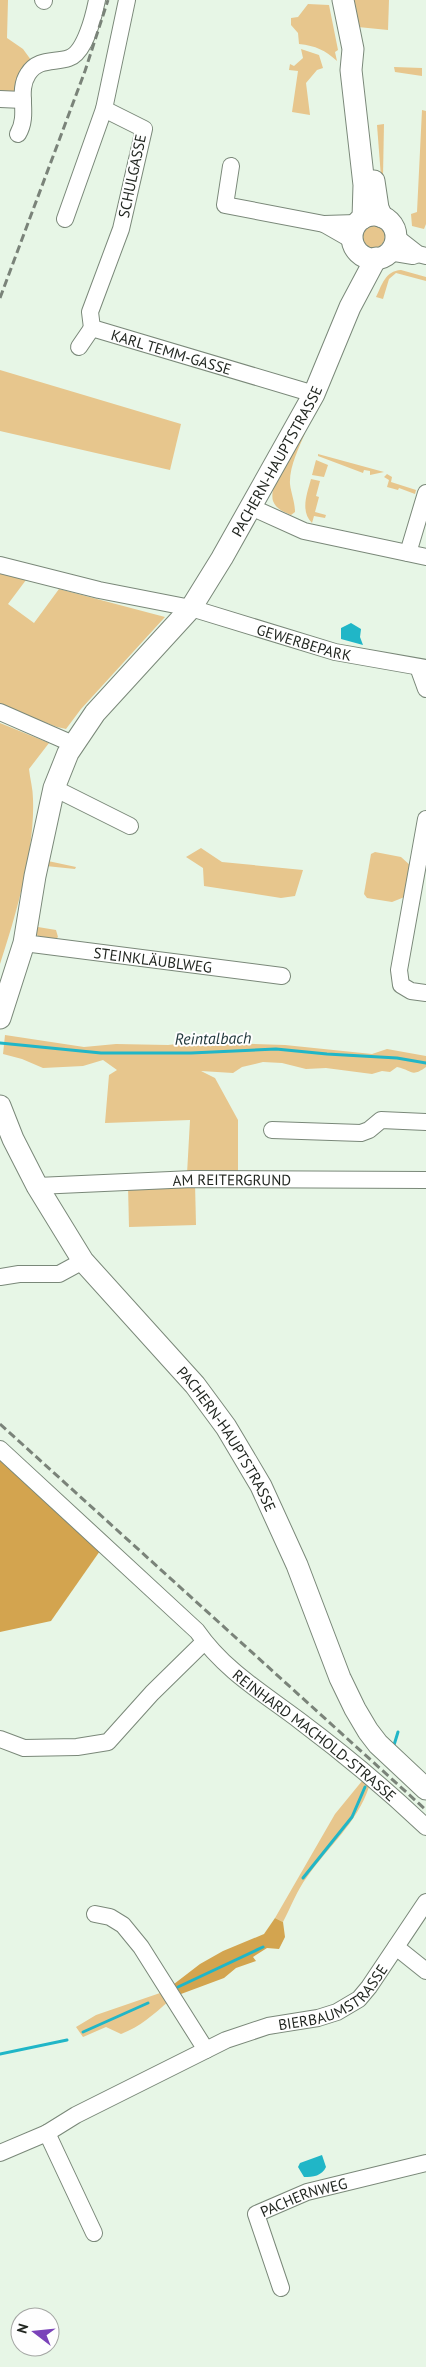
<svg xmlns="http://www.w3.org/2000/svg" width="426" height="2367" viewBox="0 0 426 2367" font-family="'PT Sans',sans-serif">
<style>
.green{fill:#e7c68d}
.forest{fill:#d3a44f}
.water{fill:#20b6c7}
.lines{fill:none;stroke-linecap:round;stroke-linejoin:round}
.stream{stroke:#20b6c7;stroke-width:3}
.minor-casing{stroke:#7a8879;stroke-width:18}
.major-casing{stroke:#7a8879;stroke-width:23}
.minor{stroke:#fff;stroke-width:16}
.major{stroke:#fff;stroke-width:21}
.rail{stroke:#7a8379;stroke-width:3;stroke-dasharray:8 4;stroke-linecap:butt}
.labels{text-anchor:middle;dominant-baseline:central;stroke-width:4;stroke-linejoin:round;paint-order:stroke}
.street-label{font-size:15px;fill:#1f241e;stroke:#fefefe}
.water-label{font-size:16px;font-style:italic;fill:#21383c;stroke:#fefefe}
</style>
<rect width="100%" height="100%" fill="#e7f6e6"/>
<g class="green">
<polygon points="0,0 8,0 7,38 23,49 31,60 19,73 14,97 0,96"/>
<polygon points="352,0 389,0 388,30 358,27"/>
<path d="M308,4L329,5L338,50L335,52L337,61C325,50 316,46 299,44L298,33L291,25V18L298,17Z"/>
<polygon points="301,49 319,55 323,68 317,70 306,83 310,115 292,112 298,71 289,70 290,64 294,66 303,58"/>
<polygon points="394,67 422,68 422,76 395,72"/>
<polygon points="422,110 426,111 426,224 424,229 412,226 411,214 417,212"/>
<polygon points="384,124 383,176 381,177 377,125"/>
<circle cx="373" cy="236" r="12"/>
<path d="M401,270L426,277V281L396,273L389,279L383,299L376,297C382,285 385,271 401,270Z"/>
<polygon points="0,370 181,424 170,470 0,431"/>
<path d="M301,432L305,433C299,448 289,467 290,484C291,493 295,502 295,512L291,515C284,512 276,509 273,501C268,485 293,446 301,432Z"/>
<polygon points="318,454 384,472 370,475 370,471 364,470 363,473 318,456"/>
<polygon points="316,460 328,465 324,477 312,475"/>
<polygon points="387,474 392,477 391,482 416,490 415,494 399,488 398,490 387,487 389,480 384,477"/>
<path d="M311,479L320,481L316,496L319,497L315,512L326,515L325,518L314,516L312,523C300,511 307,494 311,479Z"/>
<polygon points="0,573 26,580 8,604 34,623 59,589 165,617 81,709 66,729 57,727 0,705"/>
<path d="M0,723L49,743L29,769C30,779 33,789 33,799C35,851 16,915 0,964Z"/>
<polygon points="201,848 222,862 303,870 295,896 281,898 204,886 203,868 186,857"/>
<polygon points="375,852 401,857 411,866 407,896 392,902 367,898 364,894 371,854"/>
<polygon points="48,861 76,867 75,869 46,866 38,927 56,930 58,937 54,941 41,939 34,932 43,866"/>
<path d="M5,1035L84,1047L116,1044L168,1045L195,1042L285,1045L372,1054L387,1049L426,1056V1067C411,1078 412,1070 397,1067L390,1072L382,1071L372,1074L326,1068L306,1069L282,1063L263,1062L242,1067L233,1073L201,1071L215,1078L238,1120V1173L187,1174L190,1120L105,1123L109,1075L117,1070L103,1060L83,1066L43,1068L22,1059L3,1054Z"/>
<polygon points="195,1183 196,1225 129,1227 128,1186"/>
<path d="M362,1781L369,1787C357,1823 328,1847 307,1877C297,1890 291,1907 283,1922L275,1918L335,1814Z"/>
<path d="M163,1992L169,2001C154,2014 140,2027 121,2034L106,2027L83,2037L76,2027L96,2015Z"/>
</g>
<g class="forest">
<polygon points="0,1443 109,1538 51,1621 0,1632"/>
<polygon points="275,1918 283,1922 285,1937 279,1949 267,1948 253,1957 256,1961 236,1968 224,1978 181,1994 174,1984 200,1964 223,1951 264,1934"/>
</g>
<g class="water">
<polygon points="351,623 361,629 360,637 363,645 341,639 341,628"/>
<path d="M322,2155L326,2167C322,2176 313,2177 304,2177L298,2167L300,2163Z"/>
</g>
<g class="lines">
<g class="stream">
<polyline points="0,1043 101,1053 191,1053 276,1049 327,1054 397,1058 426,1063"/>
<polyline points="394,1745 398,1732"/>
<polyline points="303,1878 352,1817 365,1787"/>
<polyline points="178,1987 263,1947"/>
<polyline points="83,2032 148,2003"/>
<polyline points="0,2054 67,2040"/>
</g>
<g class="minor-casing">
<g id="minor">
<polyline points="43,0 44,1"/>
<polyline points="0,99 23,100"/>
<path id="s1" d="M104,109L144,129L121,229L90,312L92,328L314,394"/>
<path d="M18,134C30,114 16,92 28,74C38,58 54,63 69,58C85,53 94,15 97,0"/>
<polyline points="231,166 225,205 324,224 356,223"/>
<polyline points="65,219 104,109 127,0"/>
<polyline points="324,224 352,240"/>
<polyline points="395,236 418,254 426,256"/>
<polyline points="389,252 413,256 418,254"/>
<polyline points="79,347 92,328"/>
<polyline points="251,507 304,531 426,557"/>
<polyline points="408,553 426,493"/>
<path id="s2" d="M0,565L99,590L191,608L335,652L426,668"/>
<polyline points="418,667 426,689"/>
<polyline points="0,712 73,744"/>
<polyline points="54,788 130,826"/>
<polyline points="426,819 399,970 401,985 411,991 426,993"/>
<path id="s3" d="M24,943L282,976"/>
<polyline points="272,1130 361,1133 369,1130 381,1120 426,1122"/>
<path id="s4" d="M37,1186L193,1179L426,1180"/>
<polyline points="0,1277 19,1274 59,1274 83,1261"/>
<path id="s5" d="M0,1449L197,1631C224,1670 263,1693 300,1721C344,1754 386,1789 426,1827"/>
<polyline points="0,1739 24,1748 77,1747 108,1742 152,1693 204,1642"/>
<polyline points="95,1914 110,1917 123,1925 141,1947 206,2050"/>
<polyline points="396,1947 426,1971"/>
<polyline points="47,2133 94,2233"/>
<path id="s6" d="M0,2153L47,2133L76,2115L226,2040L268,2026L318,2018L337,2012L359,1999L369,1987L426,1902"/>
<path id="s7" d="M281,2288L256,2214L307,2192L426,2163"/>
</g>
</g>
<g class="major-casing">
<g id="major">
<polyline points="343,0 353,49 351,70 364,185 363,218"/>
<polyline points="374,181 378,208 382,217"/>
<circle cx="374" cy="237" r="22"/>
<path id="s8" d="M0,1018L24,943L35,876L54,788L68,753L95,713L191,608L222,558L314,394L350,307L376,258"/>
<path id="s9" d="M0,1106L13,1139L37,1186L83,1261L195,1385L226,1427L261,1486L297,1565L340,1678L355,1709L368,1731L378,1744L426,1789"/>
</g>
</g>
<use href="#minor" class="minor"/>
<use href="#major" class="major"/>
<g class="rail">
<polyline points="0,298 85,71 108,0"/>
<polyline points="0,1424 426,1810"/>
</g>
</g>
<g class="labels">
<g class="street-label">
<text transform="translate(132 176) rotate(-78)">SCHULGASSE</text>
<text stroke="none"><textPath href="#s1" startOffset="335">KARL TEMM-GASSE</textPath></text>
<text stroke="none"><textPath href="#s8" startOffset="635">PACHERN-HAUPTSTRASSE</textPath></text>
<text stroke="none"><textPath href="#s2" startOffset="314">GEWERBEPARK</textPath></text>
<text stroke="none"><textPath href="#s3" startOffset="130">STEINKLÄUBLWEG</textPath></text>
<text stroke="none"><textPath href="#s4" startOffset="195">AM REITERGRUND</textPath></text>
<text stroke="none"><textPath href="#s9" startOffset="406">PACHERN-HAUPTSTRASSE</textPath></text>
<text stroke="none"><textPath href="#s5" startOffset="426">REINHARD MACHOLD-STRASSE</textPath></text>
<text stroke="none"><textPath href="#s6" startOffset="371">BIERBAUMSTRASSE</textPath></text>
<text stroke="none"><textPath href="#s7" startOffset="129">PACHERNWEG</textPath></text>
</g>
<g class="water-label">
<text transform="translate(213 1038) rotate(-1)">Reintalbach</text>
</g>
</g>
<g transform="translate(35 2332) rotate(286)"><circle r="24" fill="#fefefe" stroke="#a5a7a4"/>
<path d="M0-4L9 19L0 12L-9 19Z" fill="#7a42b9"/>
<text y="-8" font-size="14" font-weight="bold" text-anchor="middle" fill="#1f241e">N</text>
</g>
</svg>
